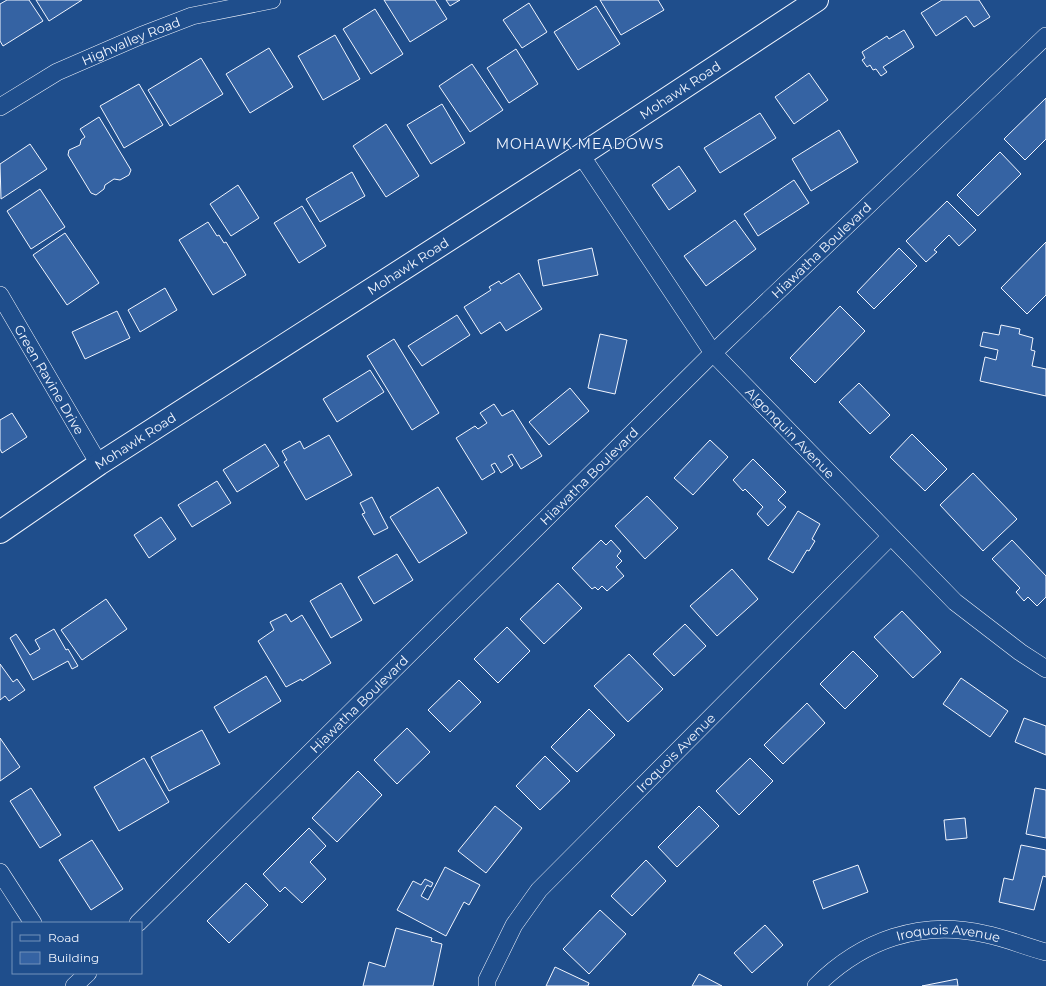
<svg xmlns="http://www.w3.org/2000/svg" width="1046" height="986" viewBox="0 0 1046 986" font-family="Montserrat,sans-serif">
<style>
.building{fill:#3563a3;stroke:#f2f6ff}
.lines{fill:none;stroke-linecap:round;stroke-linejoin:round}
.minor-casing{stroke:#f2f6ff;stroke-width:18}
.secondary-casing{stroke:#f2f6ff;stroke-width:24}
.minor{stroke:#1f4e8c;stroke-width:17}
.secondary{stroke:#1f4e8c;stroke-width:22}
.labels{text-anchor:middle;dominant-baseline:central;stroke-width:3;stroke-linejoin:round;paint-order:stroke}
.street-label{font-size:13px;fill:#f2f6ff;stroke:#1f4e8c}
.neighbourhood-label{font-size:14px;letter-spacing:1px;fill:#f2f6ff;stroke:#1f4e8c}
</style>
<rect width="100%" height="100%" fill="#1f4e8c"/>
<g class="building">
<polygon points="7,0 29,0 43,21 3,46 0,41 0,4"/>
<polygon points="36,0 82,0 49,21"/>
<polygon points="384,0 435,0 447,19 410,42"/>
<polygon points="446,0 460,0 450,6"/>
<polygon points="600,0 658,0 664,10 621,35"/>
<polygon points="942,0 979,0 990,17 974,27 966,16 936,36 921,13"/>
<polygon points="529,3 547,32 522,48 503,20"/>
<polygon points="596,6 620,44 578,70 554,32"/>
<polygon points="375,9 403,54 371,74 343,29"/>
<polygon points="904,30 914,47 883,67 887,72 881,76 876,69 873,70 870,65 867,67 862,60 865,58 862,52 887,36 889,39"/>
<polygon points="335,35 360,79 323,100 298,56"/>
<polygon points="269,48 293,87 250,113 226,74"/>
<polygon points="516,49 538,84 509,103 487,68"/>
<polygon points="201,58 223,94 170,126 148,90"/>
<polygon points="472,64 503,110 470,132 439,86"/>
<polygon points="809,73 828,100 794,124 775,97"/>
<polygon points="139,84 163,125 124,148 100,106"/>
<polygon points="1046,98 1046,139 1025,160 1004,139"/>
<polygon points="442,104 465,143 431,164 407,125"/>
<polygon points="760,113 776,138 720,173 704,148"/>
<polygon points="99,117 131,170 129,175 120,180 114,179 105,185 104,189 96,195 91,193 68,155 69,150 80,145 81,140 85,137 80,129"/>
<polygon points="386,124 419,176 386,197 353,146"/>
<polygon points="839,130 858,162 811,191 792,159"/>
<polygon points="30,144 47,169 1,199 0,164"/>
<polygon points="1000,152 1021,174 978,216 957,195"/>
<polygon points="679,166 696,191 669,210 652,185"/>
<polygon points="352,172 365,196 320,222 306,199"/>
<polygon points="794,180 809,203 758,236 744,214"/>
<polygon points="238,185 259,218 231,236 210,204"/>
<polygon points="40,189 65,227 31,249 7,211"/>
<polygon points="947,201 976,230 959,246 949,235 934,250 937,252 926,262 906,241"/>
<polygon points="302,206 326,246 299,263 274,223"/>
<polygon points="735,220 756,249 706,286 684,256"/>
<polygon points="208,222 217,236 219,235 224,243 226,242 246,275 213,295 179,240"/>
<polygon points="65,233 99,283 67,305 33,255"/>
<polygon points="1046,242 1046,295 1027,314 1001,288"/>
<polygon points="592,248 598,275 543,286 538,260"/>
<polygon points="899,248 917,266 874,309 857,292"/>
<polygon points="519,273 542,309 506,331 500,322 481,334 464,307 491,290 489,287 499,281 501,284"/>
<polygon points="165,288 177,310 140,332 128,310"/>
<polygon points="840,306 865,331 815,383 790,358"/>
<polygon points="117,311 130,338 85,359 72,332"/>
<polygon points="457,315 470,335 422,366 408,346"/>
<polygon points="1001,325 1020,329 1019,334 1033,338 1031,350 1035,351 1032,366 1046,369 1046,396 980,381 985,357 996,360 998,350 980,346 983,332 999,335"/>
<polygon points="600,334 627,340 615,394 588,388"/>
<polygon points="394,339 439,413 412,430 367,356"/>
<polygon points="370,370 384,392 337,422 323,399"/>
<polygon points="859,383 890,415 870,434 839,402"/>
<polygon points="570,388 589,411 549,445 529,422"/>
<polygon points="494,404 502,416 513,410 542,456 521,469 512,454 508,456 513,465 501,473 495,463 491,465 495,472 482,480 456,438 475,426 478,429 487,423 480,413"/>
<polygon points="12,413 27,437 2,453 0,449 0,420"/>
<polygon points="912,434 947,469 925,491 890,457"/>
<polygon points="329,435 352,475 306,500 284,462 287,460 282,451 300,441 304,449"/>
<polygon points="710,440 728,457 693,495 674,478"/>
<polygon points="265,444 279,466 237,492 223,470"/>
<polygon points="753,459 786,492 778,500 786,507 768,526 757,514 763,507 745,489 743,491 733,480"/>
<polygon points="973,473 1017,519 983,551 940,505"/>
<polygon points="217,481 231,503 192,527 178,505"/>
<polygon points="438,487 467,533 419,563 390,517"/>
<polygon points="647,496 678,528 645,559 615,526"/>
<polygon points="372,497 388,528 374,535 362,514 365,513 360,503"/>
<polygon points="798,511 820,524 812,539 815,541 809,551 807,550 793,573 768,559"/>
<polygon points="161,517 176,539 149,558 134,535"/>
<polygon points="601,540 606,545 611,540 621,551 617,556 622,561 616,567 624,576 607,591 602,586 598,590 595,587 592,589 572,568"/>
<polygon points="1012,540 1046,576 1046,597 1037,606 1028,597 1024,601 1016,592 1020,588 992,559"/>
<polygon points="397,554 413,580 374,604 358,577"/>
<polygon points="732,569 758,599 717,636 690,606"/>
<polygon points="341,583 362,620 331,638 310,601"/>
<polygon points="558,583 582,608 544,644 520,619"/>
<polygon points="106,599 127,629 82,660 61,630"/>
<polygon points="902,611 941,652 913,678 874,637"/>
<polygon points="286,614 291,622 302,615 331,663 302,681 301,679 286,687 258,641 274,630 270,622"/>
<polygon points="685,624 706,646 674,676 653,654"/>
<polygon points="507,627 530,651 498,683 474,659"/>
<polygon points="54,629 66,650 68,649 78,666 72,669 68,661 33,680 10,638 16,634 30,655 40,649 35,640"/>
<polygon points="853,651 878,676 845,709 820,684"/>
<polygon points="629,654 663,689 628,722 594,686"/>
<polygon points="0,664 13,682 17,679 25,690 9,701 5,696 0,700"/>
<polygon points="266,676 281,701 229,733 214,707"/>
<polygon points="961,678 1008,711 990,737 943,704"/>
<polygon points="459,680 481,702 450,732 428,710"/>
<polygon points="807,703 825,723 783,764 764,745"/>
<polygon points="589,709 615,735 577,772 551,747"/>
<polygon points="1024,718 1046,726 1046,755 1015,742"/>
<polygon points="407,728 430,752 397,784 374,760"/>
<polygon points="202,730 220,764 169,791 151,757"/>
<polygon points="0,738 20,767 0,781"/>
<polygon points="545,756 570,781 540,810 516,786"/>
<polygon points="144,758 169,802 119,831 94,787"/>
<polygon points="750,758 773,781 739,815 716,791"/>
<polygon points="358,771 382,795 337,842 312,818"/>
<polygon points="31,788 61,835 40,848 10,801"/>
<polygon points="1035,788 1046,790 1046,838 1026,834"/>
<polygon points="495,806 522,828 486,873 458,851"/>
<polygon points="699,806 719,826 677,867 658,847"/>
<polygon points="965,818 967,838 946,840 944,820"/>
<polygon points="309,828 326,846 310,862 326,879 302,903 285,887 280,892 263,874"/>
<polygon points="92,840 123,889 91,910 59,860"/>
<polygon points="1021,845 1046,850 1046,877 1043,876 1034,910 999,902 1004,878 1013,880"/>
<polygon points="646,860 666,881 632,916 611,896"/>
<polygon points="858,865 868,892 823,909 813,881"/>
<polygon points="445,867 480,885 469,905 464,902 446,936 397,910 413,881 421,885 425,879 433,883 431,887 427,885 421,896 428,900"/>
<polygon points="246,883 268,905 229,943 207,921"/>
<polygon points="600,910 626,934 589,974 563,949"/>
<polygon points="765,925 783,945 752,973 734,953"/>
<polygon points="396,928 432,938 431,941 442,944 433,986 363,986 369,962 385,967"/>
<polygon points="555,967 589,983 588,986 546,986"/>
<polygon points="699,974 722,986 692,986"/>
<polygon points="957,979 958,986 922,986"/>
</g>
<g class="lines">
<g class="minor-casing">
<g id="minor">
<path id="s1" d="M0,107L57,72L140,36L192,16L272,0"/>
<path id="s2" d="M581,155L713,353L955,602L1020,652L1046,669"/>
<path id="s3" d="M0,295L99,464"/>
<polyline points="0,872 33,923"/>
<path id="s4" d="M138,923L713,353L1046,36"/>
<polyline points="74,986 88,973"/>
<path id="s5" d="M487,986V980L514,925L539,890L890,537"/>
<path id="s6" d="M816,986C862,940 921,919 985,934C1006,938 1026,947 1046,952"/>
</g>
</g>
<g class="secondary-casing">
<g id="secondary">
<path id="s7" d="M0,532L99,464L581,155L817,0"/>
</g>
</g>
<use href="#minor" class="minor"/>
<use href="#secondary" class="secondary"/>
</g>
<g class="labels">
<g class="street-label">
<text stroke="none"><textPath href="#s1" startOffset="147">Highvalley Road</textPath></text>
<text stroke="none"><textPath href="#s7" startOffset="811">Mohawk Road</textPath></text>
<text stroke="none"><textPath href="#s4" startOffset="959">Hiawatha Boulevard</textPath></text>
<text stroke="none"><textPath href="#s7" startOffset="487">Mohawk Road</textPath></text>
<text stroke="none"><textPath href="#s3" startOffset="98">Green Ravine Drive</textPath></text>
<text stroke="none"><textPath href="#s2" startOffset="349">Algonquin Avenue</textPath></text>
<text stroke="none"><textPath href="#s7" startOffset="163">Mohawk Road</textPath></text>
<text stroke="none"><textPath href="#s4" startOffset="635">Hiawatha Boulevard</textPath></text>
<text stroke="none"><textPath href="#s4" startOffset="311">Hiawatha Boulevard</textPath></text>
<text stroke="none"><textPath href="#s5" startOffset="304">Iroquois Avenue</textPath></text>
<text stroke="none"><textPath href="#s6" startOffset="148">Iroquois Avenue</textPath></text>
</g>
<g class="neighbourhood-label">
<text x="580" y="144">MOHAWK MEADOWS</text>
</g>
</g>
<rect x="12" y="922" width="130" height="52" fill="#1f4e8c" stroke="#7391ba"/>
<rect x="20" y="935" width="20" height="6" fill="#1f4e8c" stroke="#7391ba"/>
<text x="48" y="942" font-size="12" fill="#f2f6ff">Road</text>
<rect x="20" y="952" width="20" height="12" fill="#3563a3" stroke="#7391ba"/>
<text x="48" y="962" font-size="12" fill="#f2f6ff">Building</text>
</svg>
